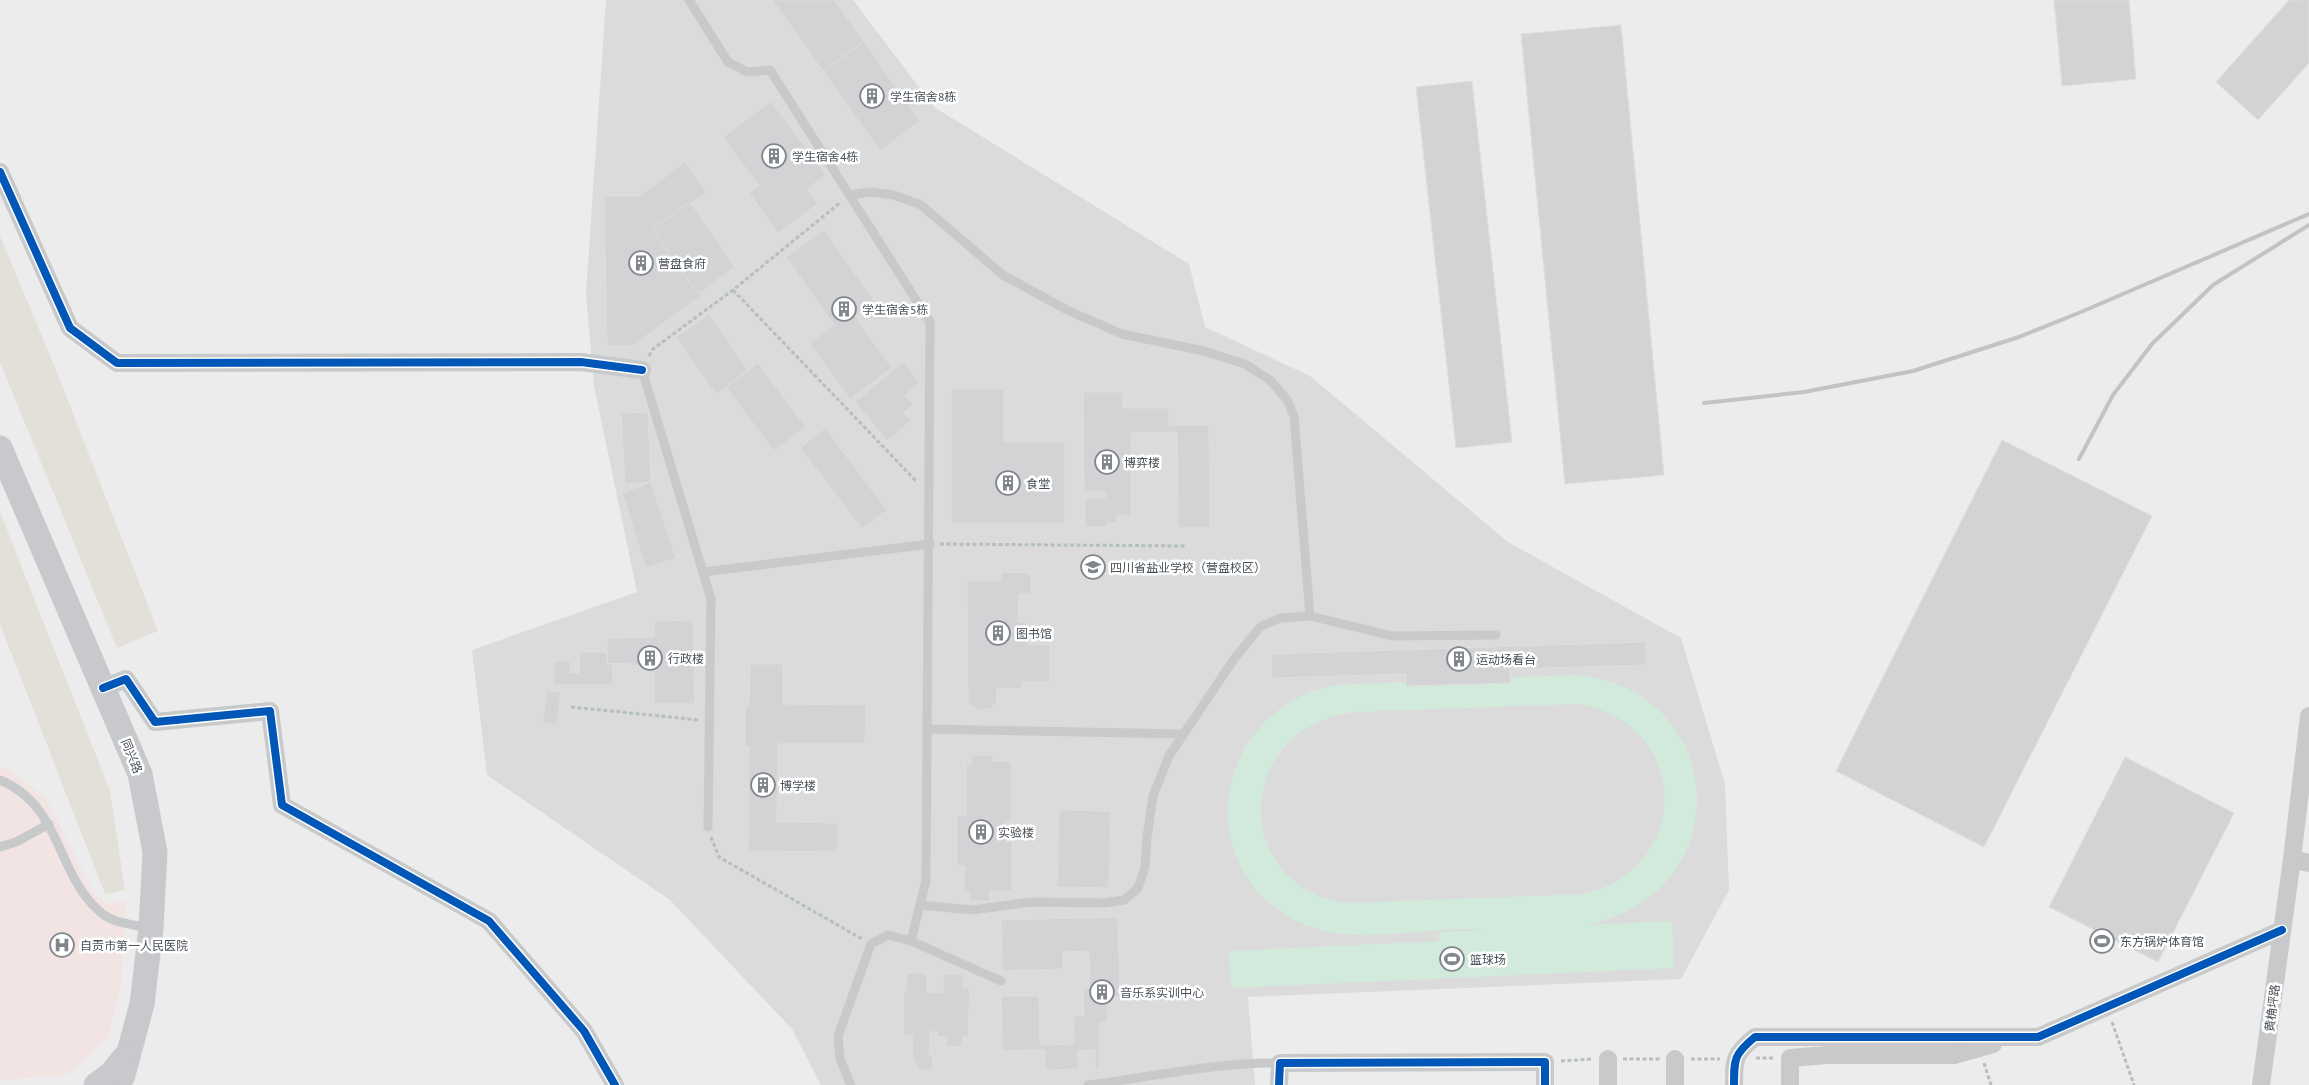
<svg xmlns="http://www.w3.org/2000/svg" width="2309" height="1085" viewBox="0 0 2309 1085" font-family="'PT Sans','Noto Sans SC',sans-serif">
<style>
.commercial{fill:#e3e0da}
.education{fill:#dbdbdc}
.medical{fill:#f2e4e3}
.green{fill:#d2eadb;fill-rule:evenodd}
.building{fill:#d3d3d5;stroke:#dededf}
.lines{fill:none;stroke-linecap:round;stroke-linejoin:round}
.path{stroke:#b5c0bc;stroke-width:3;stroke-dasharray:4 2.5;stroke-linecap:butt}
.service{stroke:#c7c9cb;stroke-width:9}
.minor{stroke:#c7c9cb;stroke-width:18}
.secondary{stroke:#c8c9cc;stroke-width:25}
.rail{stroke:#c2c3c5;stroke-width:4}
.cycleway-casing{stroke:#fff;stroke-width:11}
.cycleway{stroke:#0057b8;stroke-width:8}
.labels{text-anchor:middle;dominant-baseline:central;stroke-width:5;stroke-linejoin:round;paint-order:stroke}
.poi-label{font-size:12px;fill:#464f57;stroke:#fff;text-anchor:start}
.street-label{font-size:12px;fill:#464f57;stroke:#fff}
</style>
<rect width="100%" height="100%" fill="#edecec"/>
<g class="commercial">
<polygon points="0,236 56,370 158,631 117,648 0,362"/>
<polygon points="0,512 110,791 125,890 105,894 0,624"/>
</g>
<polygon class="education" points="606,0 853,0 934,107 1189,264 1205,327 1310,376 1508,542 1681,638 1725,784 1729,890 1681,979 1248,997 1255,1085 821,1085 792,1029 670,900 487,775 472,650 637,592 594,386 586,293"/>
<polygon class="medical" points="0,766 11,770 47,800 95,896 109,904 126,901 121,986 108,1038 67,1075 0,1080"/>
<path class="green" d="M1573,675C1728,685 1743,893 1587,925L1672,921L1674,968L1231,988L1229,951L1439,941V932L1485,930C1422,924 1350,952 1291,918C1186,858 1219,707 1336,685ZM1576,704C1689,719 1696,867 1584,894L1344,903C1231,885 1232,727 1355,712Z"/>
<g class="building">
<polygon points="772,0 835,0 864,42 823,71"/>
<polygon points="2054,0 2129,0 2136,79 2062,86"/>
<polygon points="2289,0 2309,0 2309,63 2258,120 2216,82"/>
<polygon points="1621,25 1664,475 1565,484 1521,34"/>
<polygon points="864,42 920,121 880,151 823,71"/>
<polygon points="1472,81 1512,442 1456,448 1416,87"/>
<polygon points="771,101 826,175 807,189 818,204 778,233 749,193 759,186 723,137"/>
<polygon points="685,162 707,192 654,231 701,296 632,346 607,346 604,196 640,196"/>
<polygon points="690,202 735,267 698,294 652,229"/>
<polygon points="824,229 875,302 855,316 892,368 850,399 809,343 834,325 786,257"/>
<polygon points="709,314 748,370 716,395 676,337"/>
<polygon points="903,362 920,383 905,395 913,405 904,413 911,421 887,441 855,402"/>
<polygon points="758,363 806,427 774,451 726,387"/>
<polygon points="951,389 1004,389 1004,442 1065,442 1065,524 951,524"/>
<polygon points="1083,392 1123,392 1123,408 1169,408 1169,425 1209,425 1210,528 1178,528 1177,432 1131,433 1131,516 1117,516 1117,523 1107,523 1107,527 1085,527 1085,498 1105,498 1105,492 1084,492"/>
<polygon points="648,412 651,482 625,484 621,413"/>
<polygon points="825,428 887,510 862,529 800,448"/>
<polygon points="2002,440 2152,516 1984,847 1836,771"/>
<polygon points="651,482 676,558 646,568 622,493"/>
<polygon points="1001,572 1031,573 1031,595 1019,594 1018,622 1028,622 1028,644 1050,645 1050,682 1022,682 1022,689 997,688 997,702 990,709 979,710 968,703 967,581 1001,581"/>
<polygon points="693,620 695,704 654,704 654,671 646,671 647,666 632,666 632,663 607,664 607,638 654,637 654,621"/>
<polygon points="1646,642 1646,665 1510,669 1510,683 1406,686 1406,674 1272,678 1271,654"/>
<polygon points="580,652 607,652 607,664 613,664 613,685 554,685 554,661 571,661 570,673 579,673"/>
<polygon points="750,664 783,664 783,704 866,705 865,744 778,744 777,822 838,823 838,852 748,851 749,747 745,747 745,706 749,706"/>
<polygon points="547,690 561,692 557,725 542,723"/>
<polygon points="971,755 993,755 993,761 1011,761 1012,821 1005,821 1006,842 1012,842 1012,891 990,891 990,901 970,901 970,892 964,892 964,866 957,866 957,815 966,815 966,764 971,764"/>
<polygon points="2125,757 2234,813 2158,962 2049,907"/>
<polygon points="1059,810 1111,811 1109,888 1057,887"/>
<polygon points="1118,917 1120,997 1107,997 1108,1022 1100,1022 1099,1067 1095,1068 1095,1050 1078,1051 1078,1069 1045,1070 1045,1050 1002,1051 1001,996 1039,996 1040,1045 1074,1044 1073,1016 1084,1016 1083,988 1090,988 1089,951 1063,952 1063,969 1002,971 1001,920"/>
<polygon points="907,973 927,973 927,992 943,993 943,974 964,975 963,988 970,988 968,1036 963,1036 962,1047 946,1046 947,1037 937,1036 937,1032 930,1032 929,1056 933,1056 933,1070 919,1070 913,1059 912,1035 904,1036 903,993 906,990"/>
</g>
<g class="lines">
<g class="path">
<polyline points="733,290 917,482"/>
<polyline points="649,356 653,349 733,290 841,202"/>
<polyline points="940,544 1186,546"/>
<polyline points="571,707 699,720"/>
<polyline points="711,837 719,857 862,939"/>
<polyline points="2112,1022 2134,1085"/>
<polyline points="1756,1058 1775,1058"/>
<polyline points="1623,1059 1660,1059"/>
<polyline points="1691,1059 1720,1059"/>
<polyline points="1561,1061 1592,1059"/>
<polyline points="1984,1063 1991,1085"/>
</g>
<g class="service">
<polyline points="689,0 728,62 747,72 770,70 930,322 926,881 911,941 888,935 871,944 838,1036 840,1059 851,1085"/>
<polyline points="849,195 870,192 894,195 921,205 1003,275 1067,310 1122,334 1204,351 1245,364 1271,381 1287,400 1294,416 1310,616"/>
<polyline points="642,370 711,599 708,827"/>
<polyline points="703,572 930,544"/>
<polyline points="928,729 1184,734"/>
<path d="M0,780C61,805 56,872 98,910C111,923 131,924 148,928"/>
<polyline points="0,847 16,842 49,824"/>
<polyline points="920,905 972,910 1031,902 1104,903 1124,900 1138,888 1145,867 1147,837 1153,796 1169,756 1234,659 1260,627 1280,618 1310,616 1392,636 1496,635"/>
<polyline points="911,941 1001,981"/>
<path d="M1088,1085C1153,1077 1215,1062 1280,1063"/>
</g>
<g class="minor">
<polyline points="0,172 70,328 117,363 581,362 642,370"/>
<polyline points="103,688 126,679 155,722 270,711 282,805 489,921 584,1031 615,1085"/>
<polyline points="2292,859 2309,863"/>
<polyline points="1279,1085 1280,1063 1545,1062 1545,1085"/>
<polyline points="1608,1085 1608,1059"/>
<polyline points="1675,1085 1675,1059"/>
<path d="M1734,1085C1734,1059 1734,1054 1755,1037H2038L2282,930"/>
<polyline points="1790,1085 1790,1058 1827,1055 1954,1055 1993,1044"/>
<polyline points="2261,1085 2292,859 2309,716"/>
</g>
<g class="secondary">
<polyline points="0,448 140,774 155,852 151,928 142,1004 123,1075 118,1085"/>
<polyline points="96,1085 111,1074 125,1057"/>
</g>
<g class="rail">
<polyline points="1704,403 1804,392 1913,371 2019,337 2081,312 2309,214"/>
<polyline points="2079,459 2113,395 2152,344 2213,285 2309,225"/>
</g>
<g class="cycleway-casing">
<g id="cycleway">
<polyline points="0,172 70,328 117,363 581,362 642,370"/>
<polyline points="103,688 126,679 155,722 270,711 282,805 489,921 584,1031 615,1085"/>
<polyline points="1279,1085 1280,1063 1545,1062 1545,1085"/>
<path d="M1734,1085C1734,1059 1734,1054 1755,1037H2038L2282,930"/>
</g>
</g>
<use href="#cycleway" class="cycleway"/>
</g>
<defs>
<g id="building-ring" transform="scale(1.25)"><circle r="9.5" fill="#fff" stroke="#80868b" stroke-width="1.5"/><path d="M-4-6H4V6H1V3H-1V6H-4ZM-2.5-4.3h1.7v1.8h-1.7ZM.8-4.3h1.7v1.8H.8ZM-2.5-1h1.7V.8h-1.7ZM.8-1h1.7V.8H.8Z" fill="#80868b"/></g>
<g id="university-ring" transform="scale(1.25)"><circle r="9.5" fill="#fff" stroke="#80868b" stroke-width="1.5"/><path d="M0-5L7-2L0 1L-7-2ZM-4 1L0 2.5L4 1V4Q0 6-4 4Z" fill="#80868b"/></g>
<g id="stadium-ring" transform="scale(1.25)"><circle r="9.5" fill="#fff" stroke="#80868b" stroke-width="1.5"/><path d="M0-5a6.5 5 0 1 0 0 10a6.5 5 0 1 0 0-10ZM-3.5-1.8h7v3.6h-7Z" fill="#80868b"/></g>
<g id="hospital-ring" transform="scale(1.25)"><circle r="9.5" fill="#fff" stroke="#80868b" stroke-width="1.5"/><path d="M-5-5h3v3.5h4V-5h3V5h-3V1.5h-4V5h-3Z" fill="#80868b"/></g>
</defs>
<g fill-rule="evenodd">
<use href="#building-ring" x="872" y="96"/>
<use href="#building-ring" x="774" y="156"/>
<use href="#building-ring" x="641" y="263"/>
<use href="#building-ring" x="844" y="309"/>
<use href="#building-ring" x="1107" y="462"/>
<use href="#building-ring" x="1008" y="483"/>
<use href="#university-ring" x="1093" y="567"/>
<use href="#building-ring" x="998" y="633"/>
<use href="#building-ring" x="650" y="658"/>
<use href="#building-ring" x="1459" y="659"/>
<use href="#building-ring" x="763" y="785"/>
<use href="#building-ring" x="981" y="832"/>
<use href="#stadium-ring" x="2102" y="941"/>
<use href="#hospital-ring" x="62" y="945"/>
<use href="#stadium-ring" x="1452" y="959"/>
<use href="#building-ring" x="1102" y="992"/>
</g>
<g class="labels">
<g class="poi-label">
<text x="890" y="96">学生宿舍8栋</text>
<text x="792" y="156">学生宿舍4栋</text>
<text x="658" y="263">营盘食府</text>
<text x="862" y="309">学生宿舍5栋</text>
<text x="1124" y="462">博弈楼</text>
<text x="1026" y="483">食堂</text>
<text x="1110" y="567">四川省盐业学校（营盘校区）</text>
<text x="1016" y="633">图书馆</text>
<text x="668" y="658">行政楼</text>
<text x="1476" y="659">运动场看台</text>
<text x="780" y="785">博学楼</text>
<text x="998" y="832">实验楼</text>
<text x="2120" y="941">东方锅炉体育馆</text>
<text x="80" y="945">自贡市第一人民医院</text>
<text x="1470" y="959">篮球场</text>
<text x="1120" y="992">音乐系实训中心</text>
</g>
<g class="street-label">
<text transform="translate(132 756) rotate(68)">同兴路</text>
<text transform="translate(2272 1008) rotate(-83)">黄桷坪路</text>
</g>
</g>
</svg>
